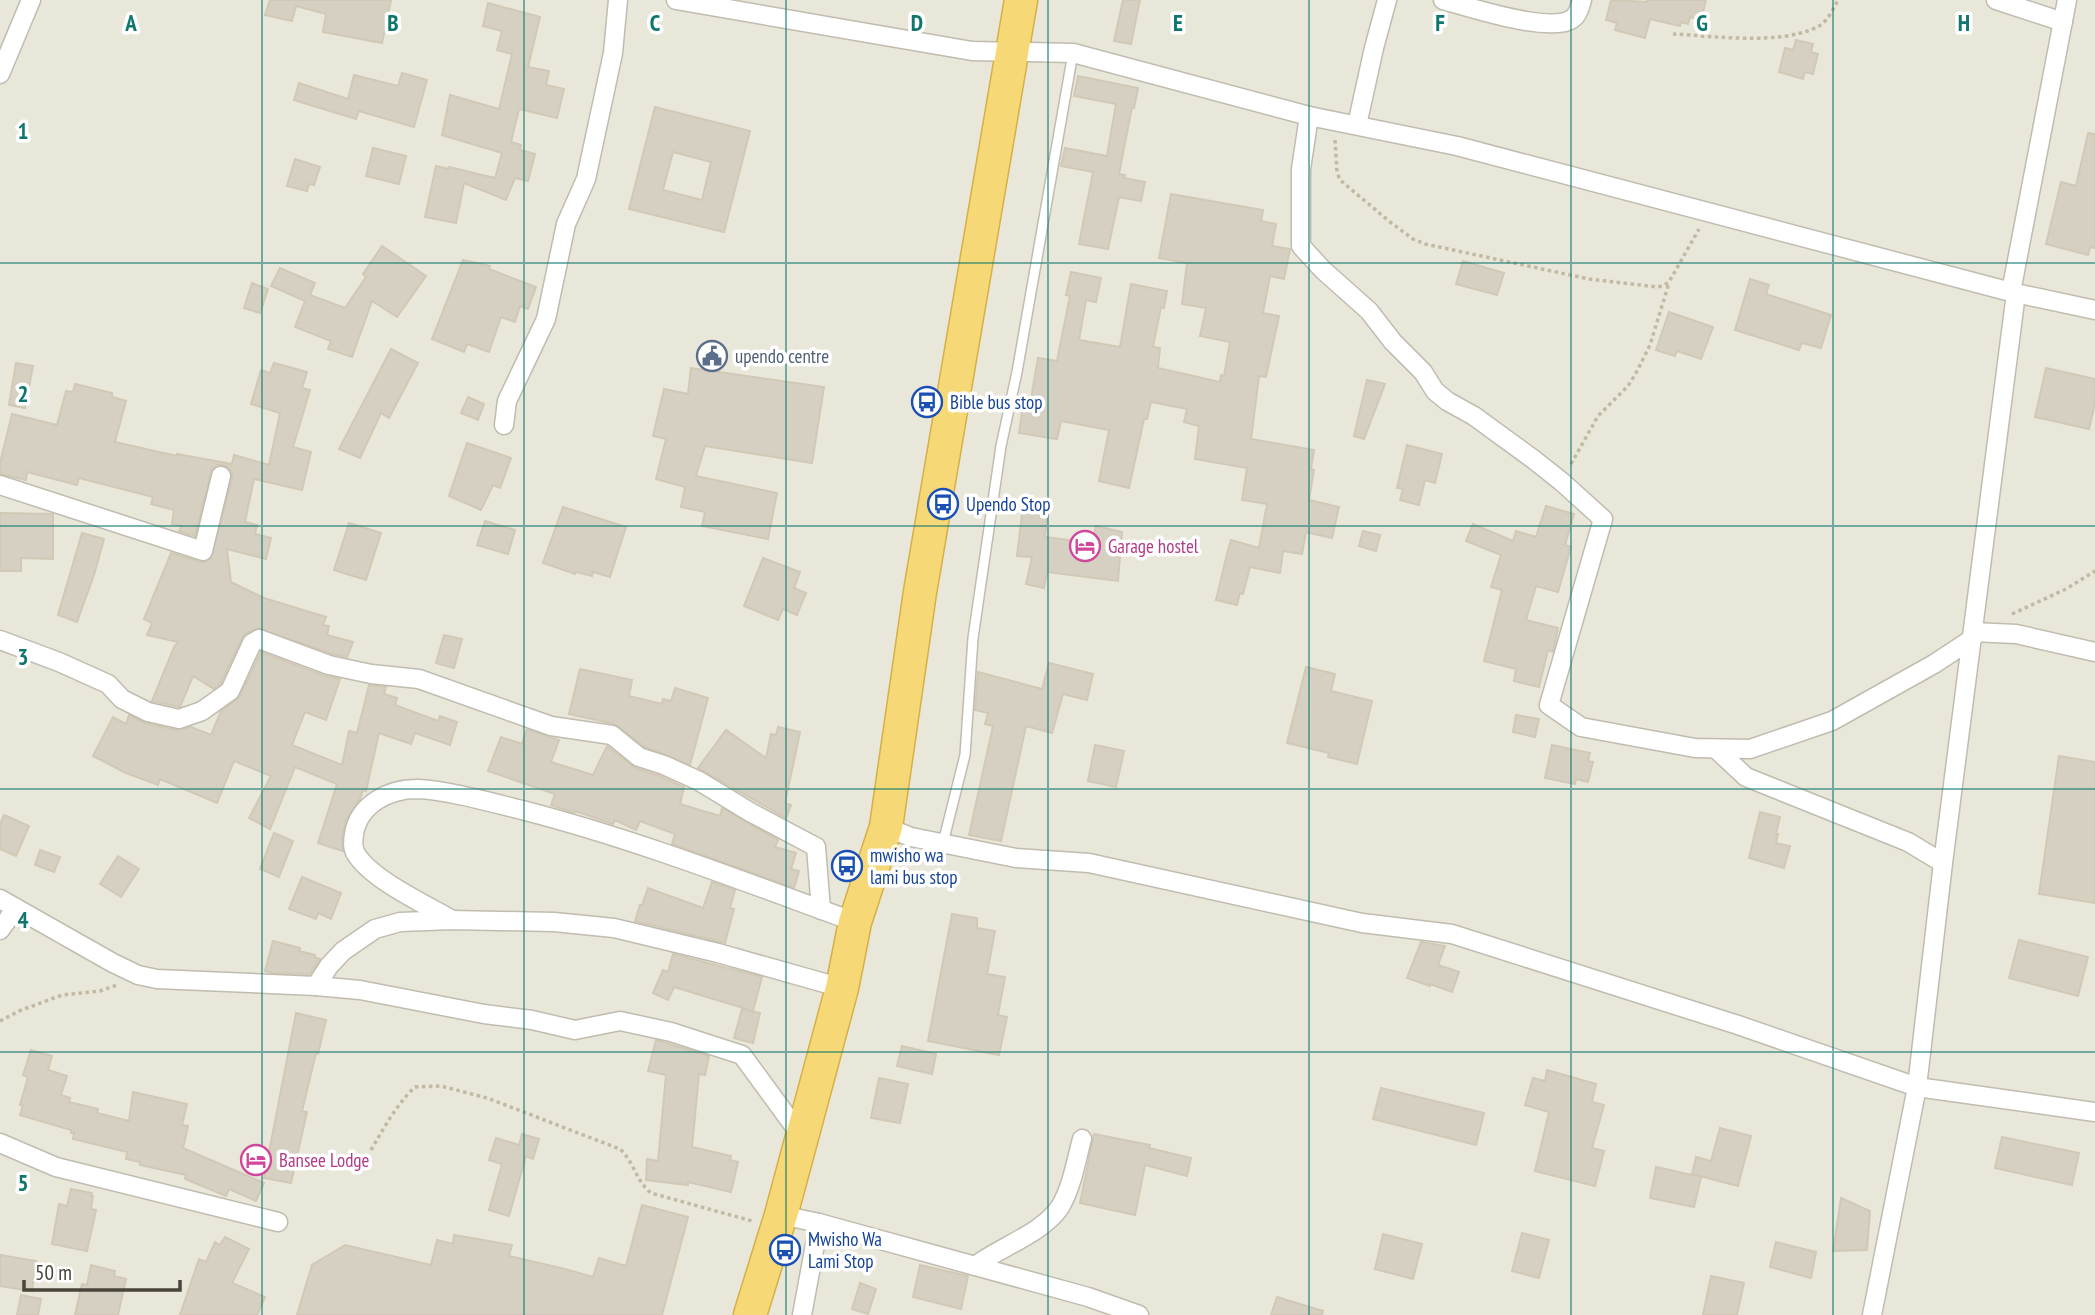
<svg xmlns="http://www.w3.org/2000/svg" width="2095" height="1315" viewBox="0 0 2095 1315" font-family="'PT Sans Narrow',sans-serif">
<style>
.residential{fill:#e9e6da}
.building{fill:#d6d0c2;stroke:#d1c9b5;stroke-width:2;fill-rule:evenodd}
.lines{fill:none;stroke-linecap:round;stroke-linejoin:round}
.lane-casing{stroke:#c0bcaf;stroke-width:12}
.street-casing{stroke:#c0bcaf;stroke-width:21}
.highway-casing{stroke:#d5b046;stroke-width:35}
.path{stroke:#c1b9a1;stroke-width:3.5;stroke-dasharray:3.5 3.5;stroke-linecap:butt}
.lane{stroke:#fff;stroke-width:9}
.street{stroke:#fff;stroke-width:18}
.highway{stroke:#f6d976;stroke-width:32}
.grid{fill:none;stroke:#0f766e;stroke-width:2;stroke-opacity:0.55}
.labels{text-anchor:middle;dominant-baseline:central;stroke-width:7;stroke-linejoin:round;paint-order:stroke}
.service-label{font-size:19px;fill:#4e5e75;stroke:#fff;text-anchor:start}
.transit-label{font-size:19px;fill:#164399;stroke:#fff;text-anchor:start}
.hotel-label{font-size:19px;fill:#b23c85;stroke:#fff;text-anchor:start}
.grid-label{font-size:23px;text-anchor:middle;font-weight:bold;fill:#0f766e;stroke:#fff;stroke-width:7;stroke-linejoin:round;paint-order:stroke}
</style>
<rect width="100%" height="100%" fill="#f5f3ec"/>
<rect class="residential" x="0" y="0" width="2095" height="1315"/>
<g class="building">
<polygon points="270,0 391,0 382,43 323,32 326,14 296,6 292,21 265,15"/>
<polygon points="1123,0 1140,0 1131,44 1114,41"/>
<polygon points="1611,0 1647,2 1647,0 1706,0 1701,20 1690,17 1688,24 1681,22 1680,26 1650,19 1645,38 1615,30 1617,23 1606,20"/>
<polygon points="488,3 540,17 528,67 549,71 546,85 564,89 557,118 519,109 511,142 521,145 520,150 535,154 528,181 515,178 506,200 464,183 456,223 425,217 436,166 449,169 449,167 495,178 502,153 442,135 450,95 499,109 512,54 497,50 502,31 483,26"/>
<polygon points="1796,40 1813,44 1811,52 1818,54 1813,74 1805,72 1803,79 1779,72 1785,48 1793,50"/>
<polygon points="402,73 427,80 414,127 359,111 356,119 294,100 299,83 348,99 354,75 398,86"/>
<polygon points="1078,76 1138,88 1134,108 1132,107 1119,174 1125,175 1124,178 1145,182 1141,201 1119,197 1108,249 1079,244 1093,172 1061,166 1065,148 1107,156 1116,104 1074,96"/>
<path d="M655,107L750,131L724,232L629,209ZM673,152L711,162L702,200L663,190Z"/>
<polygon points="2088,133 2095,134 2095,248 2090,247 2088,255 2046,244 2061,182 2076,186"/>
<polygon points="373,148 406,156 399,184 366,176"/>
<polygon points="295,159 320,167 314,185 309,184 307,191 287,186"/>
<polygon points="1171,194 1263,210 1261,221 1276,224 1272,246 1290,249 1284,279 1270,276 1263,313 1279,316 1266,377 1259,376 1251,439 1314,450 1311,469 1314,470 1309,500 1339,507 1332,538 1306,532 1302,554 1283,551 1280,573 1250,567 1243,594 1240,593 1237,605 1216,600 1227,554 1231,540 1259,548 1267,504 1242,500 1247,468 1195,459 1199,426 1184,422 1187,409 1151,402 1147,419 1144,419 1129,488 1099,481 1109,430 1061,421 1057,439 1019,433 1024,398 1031,399 1038,358 1057,361 1070,296 1066,295 1071,272 1101,278 1096,302 1086,300 1079,340 1120,347 1131,284 1167,291 1164,308 1161,307 1153,347 1160,348 1158,368 1220,382 1221,375 1224,376 1230,342 1200,336 1206,308 1182,304 1187,263 1159,258"/>
<polygon points="382,246 426,276 397,317 372,301 352,357 328,349 331,341 295,327 305,301 271,286 280,268 315,283 310,295 345,308 366,277 363,274"/>
<polygon points="463,260 490,266 489,269 536,287 528,309 520,306 515,322 501,317 489,352 467,344 464,352 432,339"/>
<polygon points="1463,261 1504,273 1497,295 1456,284"/>
<polygon points="1750,279 1769,285 1766,294 1831,315 1821,348 1802,343 1799,350 1735,330"/>
<polygon points="252,283 268,289 260,313 244,308"/>
<polygon points="1669,312 1713,327 1701,359 1677,351 1675,356 1656,350"/>
<polygon points="391,349 418,363 389,418 381,413 360,458 339,449"/>
<polygon points="16,363 33,366 25,408 9,405"/>
<polygon points="274,363 307,372 302,388 310,390 293,447 311,452 302,490 254,479 245,522 257,525 255,534 271,538 266,559 227,549 231,582 264,598 326,617 323,625 329,626 327,635 353,642 347,657 332,654 258,628 246,633 242,638 221,683 214,689 193,676 180,707 152,701 174,647 178,642 147,635 152,623 144,619 171,553 200,562 206,562 211,558 232,479 232,472 228,467 223,465 217,465 212,469 195,536 179,531 182,526 172,524 174,510 151,504 153,497 79,478 77,485 27,472 26,480 0,474 0,463 12,414 57,425 66,391 73,392 75,384 112,393 112,397 126,401 115,442 177,456 177,454 232,464 234,455 269,465 280,413 251,404 261,370 270,373"/>
<polygon points="691,368 824,387 812,463 705,446 696,476 777,493 768,539 702,526 705,512 681,507 685,487 656,479 666,439 653,436 664,389 688,394"/>
<polygon points="2046,368 2095,379 2095,403 2089,429 2035,417"/>
<polygon points="1367,380 1385,384 1364,439 1354,436"/>
<polygon points="468,397 484,404 478,420 461,413"/>
<polygon points="467,443 511,458 500,488 493,485 481,510 449,496"/>
<polygon points="1407,445 1442,454 1435,483 1425,480 1419,505 1400,500 1403,489 1397,488"/>
<polygon points="1023,506 1048,509 1045,537 1092,543 1096,526 1122,532 1118,581 1047,572 1044,588 1026,584 1032,557 1017,556"/>
<polygon points="1546,506 1574,514 1565,545 1571,547 1558,592 1536,586 1526,620 1558,628 1553,652 1548,650 1539,687 1514,681 1516,669 1484,661 1502,590 1491,587 1501,555 1466,541 1473,524 1513,541 1516,531 1536,537"/>
<polygon points="563,507 626,527 610,577 593,572 592,576 576,572 575,574 543,563"/>
<polygon points="0,513 53,514 53,559 21,558 21,571 0,571"/>
<polygon points="485,521 515,530 508,554 477,545"/>
<polygon points="349,523 381,533 366,580 334,570"/>
<polygon points="1363,531 1380,535 1376,551 1359,546"/>
<polygon points="82,533 104,539 94,575 77,622 58,615"/>
<polygon points="763,558 800,572 794,588 806,593 797,615 783,609 778,620 744,606"/>
<polygon points="444,635 462,639 454,668 436,663"/>
<polygon points="261,652 325,676 340,679 326,720 305,712 292,745 342,765 349,731 357,733 369,685 386,687 384,694 397,698 395,705 438,721 440,716 457,722 450,745 415,733 411,744 379,733 366,791 363,790 360,799 346,820 342,838 343,851 318,843 337,784 295,767 270,829 249,818 271,776 234,761 217,803 160,779 158,785 126,773 93,756 113,717 126,724 129,715 145,723 176,730 191,727 211,735 221,711 240,696"/>
<polygon points="1049,663 1093,674 1087,700 1063,694 1052,733 1026,726 1001,841 969,835 993,726 985,724 988,713 975,710 978,672 1042,689"/>
<polygon points="1306,667 1335,674 1331,691 1372,701 1357,764 1328,757 1329,753 1287,743"/>
<polygon points="580,669 632,680 629,696 662,704 663,699 671,701 675,688 708,698 690,765 645,747 614,724 569,714"/>
<polygon points="1516,715 1539,719 1535,737 1513,732"/>
<polygon points="778,727 800,732 785,803 791,805 786,818 698,768 726,730 766,758 771,734 776,735"/>
<polygon points="527,729 559,740 551,762 593,775 607,746 635,768 660,776 684,787 680,804 720,816 722,808 778,840 775,847 796,853 791,869 799,871 794,888 672,844 675,834 640,821 636,830 615,820 613,824 575,811 574,813 551,805 555,794 488,771 501,737 522,744"/>
<polygon points="1095,745 1124,751 1116,787 1088,781"/>
<polygon points="1552,745 1590,753 1588,761 1593,762 1588,782 1576,779 1575,784 1545,778"/>
<polygon points="2059,756 2095,762 2095,903 2039,894"/>
<polygon points="1760,812 1780,817 1776,834 1778,834 1776,843 1790,846 1784,868 1749,858"/>
<polygon points="4,815 29,826 16,856 0,849 0,824"/>
<polygon points="274,833 293,841 279,877 260,869"/>
<polygon points="40,850 60,857 54,872 35,865"/>
<polygon points="118,856 139,869 121,897 100,884"/>
<polygon points="302,877 341,893 331,919 318,913 316,919 289,909"/>
<polygon points="712,882 735,890 730,908 734,909 725,943 635,921 640,905 642,905 648,888 703,908"/>
<polygon points="952,914 977,918 977,928 995,931 987,974 1005,977 998,1015 1007,1017 999,1055 928,1041"/>
<polygon points="2019,940 2088,957 2078,996 2009,978"/>
<polygon points="273,941 300,948 299,951 315,955 314,957 320,959 310,974 273,973 265,971"/>
<polygon points="1421,942 1445,946 1438,965 1459,972 1452,992 1430,984 1430,986 1407,978"/>
<polygon points="673,954 762,977 753,1011 674,987 668,1000 653,993 663,970 668,972"/>
<polygon points="742,1009 760,1013 753,1043 734,1038"/>
<polygon points="296,1013 326,1020 318,1054 316,1053 302,1111 307,1112 291,1183 264,1178"/>
<polygon points="656,1040 709,1056 705,1075 699,1074 692,1147 731,1156 730,1160 738,1162 731,1192 688,1182 688,1185 646,1180 647,1159 658,1161 666,1075 648,1071"/>
<polygon points="902,1046 936,1054 932,1074 897,1066"/>
<polygon points="31,1050 52,1056 48,1070 67,1076 61,1095 70,1098 69,1102 98,1109 97,1113 129,1121 133,1092 187,1104 182,1125 188,1126 183,1148 264,1183 256,1201 229,1189 226,1196 185,1179 186,1175 140,1165 140,1162 126,1159 127,1152 73,1139 74,1133 71,1133 71,1130 20,1115 23,1105 20,1105 28,1077 23,1075"/>
<polygon points="1547,1070 1596,1084 1592,1102 1604,1105 1592,1148 1604,1151 1595,1186 1535,1171 1549,1112 1525,1105 1533,1078 1545,1081"/>
<polygon points="879,1078 908,1084 900,1123 871,1118"/>
<polygon points="1381,1088 1484,1113 1476,1145 1373,1119"/>
<polygon points="1720,1128 1751,1136 1738,1186 1692,1174 1696,1157 1711,1161"/>
<polygon points="522,1134 539,1139 533,1159 526,1156 509,1216 489,1210 502,1164 489,1160 496,1138 519,1145"/>
<polygon points="1094,1134 1150,1145 1149,1148 1191,1158 1187,1176 1145,1165 1135,1215 1080,1203"/>
<polygon points="2002,1137 2079,1153 2072,1185 1995,1168"/>
<polygon points="1656,1167 1701,1177 1694,1207 1650,1198"/>
<polygon points="71,1189 92,1193 91,1196 93,1196 91,1209 96,1210 87,1251 52,1244 59,1204 67,1206"/>
<polygon points="1841,1198 1870,1211 1867,1250 1833,1251"/>
<polygon points="642,1205 688,1217 662,1315 297,1315 312,1265 345,1245 431,1265 437,1240 453,1244 454,1235 512,1245 509,1256 565,1269 593,1277 599,1258 626,1266"/>
<polygon points="1522,1233 1549,1240 1539,1278 1512,1271"/>
<polygon points="1383,1234 1422,1244 1413,1279 1375,1269"/>
<polygon points="225,1237 249,1249 232,1283 265,1297 257,1315 180,1315 199,1259 206,1262 215,1242 220,1245"/>
<polygon points="1776,1242 1816,1252 1811,1278 1770,1267"/>
<polygon points="0,1255 36,1261 32,1291 0,1286"/>
<polygon points="91,1265 115,1271 114,1276 126,1279 118,1315 75,1315 82,1284 87,1285"/>
<polygon points="920,1265 968,1276 961,1309 913,1297"/>
<polygon points="1711,1276 1744,1283 1737,1315 1703,1315"/>
<polygon points="860,1283 876,1289 868,1314 852,1309"/>
<polygon points="21,1295 41,1299 38,1315 17,1315"/>
<polygon points="1277,1297 1323,1311 1322,1315 1271,1315"/>
</g>
<g class="lines">
<g class="lane-casing">
<polyline id="lane" points="943,843 965,755 973,638 1001,446 1017,372 1073,53"/>
</g>
<g class="street-casing">
<g id="street">
<polyline points="676,0 972,51 1073,53 1309,116 1457,146 2011,292 2095,310"/>
<path d="M1443,0C1469,7 1550,34 1572,19C1578,15 1580,7 1582,0"/>
<polyline points="1996,0 2063,22"/>
<polyline points="0,74 31,0"/>
<polyline points="1309,116 1301,169 1301,246 1323,270 1369,311 1393,342 1423,372 1435,391 1447,401 1474,416 1533,459 1562,482 1603,519 1549,705 1581,727 1695,748 1750,749 1832,721 1934,664 1972,639"/>
<polyline points="1357,125 1374,48 1387,0"/>
<polyline points="2011,292 2067,0"/>
<polyline points="504,425 507,401 546,319 566,224 586,179 613,53 618,0"/>
<polyline points="0,485 203,551 221,476"/>
<polyline points="1973,632 2016,634 2095,652"/>
<polyline points="0,640 59,662 108,684 122,699 148,712 179,719 202,711 230,691 252,643 259,639 329,665 371,674 419,679 551,726 612,735 639,757 664,765 699,781 750,812 816,847 821,910"/>
<polyline points="1716,749 1746,777 1908,842 1943,863"/>
<polyline points="886,827 911,837 1016,858 1089,863 1362,923 1452,934 1738,1025 1917,1087 2095,1112"/>
<polyline points="0,899 113,963 138,975 157,979 316,986 360,990 484,1014 532,1020 575,1030 620,1021 671,1032 742,1055 802,1137"/>
<path d="M452,920C425,904 372,880 356,854C352,848 353,841 354,834C359,804 389,789 417,789C447,790 493,803 522,810C635,839 745,882 855,922"/>
<polyline points="0,930 16,908"/>
<polyline points="316,986 329,966 343,951 375,929 400,922 452,920 554,922 614,928 718,953 842,988"/>
<polyline points="0,1143 56,1167 278,1222"/>
<polyline points="781,1215 819,1223 1088,1297 1139,1315"/>
<path d="M975,1266C1000,1247 1043,1233 1060,1207C1072,1187 1076,1161 1082,1139"/>
<polyline points="802,1315 819,1223"/>
<polyline points="1872,1315 1917,1087 1943,863 2016,293"/>
</g>
</g>
<g class="highway-casing">
<polyline id="highway" points="750,1315 781,1215 842,988 855,922 886,827 920,592 1021,0"/>
</g>
<g class="path">
<path d="M1673,34C1714,36 1782,46 1819,26C1828,21 1833,9 1838,0"/>
<polyline points="1335,140 1337,172 1340,180 1390,222 1413,239 1425,244 1589,279 1657,287 1663,286 1669,282 1699,229"/>
<polyline points="1571,464 1598,416 1628,386 1636,373 1650,345 1669,283"/>
<polyline points="2012,614 2066,589 2095,571"/>
<polyline points="0,1021 19,1011 62,995 100,991 117,985"/>
<path d="M371,1150C384,1128 396,1105 415,1087L441,1086L487,1098L620,1149C634,1162 636,1181 651,1193L752,1221"/>
</g>
<use href="#lane" class="lane"/>
<use href="#street" class="street"/>
<use href="#highway" class="highway"/>
</g>
<path class="grid" d="M262,0V1315M524,0V1315M786,0V1315M1048,0V1315M1309,0V1315M1571,0V1315M1833,0V1315M0,263H2095M0,526H2095M0,789H2095M0,1052H2095"/>
<defs>
<g id="civic-ring" transform="scale(1.575)"><circle r="9.5" fill="#fff" stroke="#5c6f8a" stroke-width="1.5"/><path d="M-.6-6.5H3V-4.5H.6V-3L4-1V1h2V6H-6V1h2V-1L-.6-3ZM-1.2 2.5V6h2.4V2.5Z" fill="#5c6f8a"/></g>
<g id="bus-ring" transform="scale(1.575)"><circle r="9.5" fill="#fff" stroke="#1a4fb4" stroke-width="1.5"/><path d="M-5-6H5V4H4V6H2V4H-2V6H-4V4H-5ZM-3.5-4V0h7V-4ZM-3.5 1.2v1.5H-2V1.2ZM2 1.2v1.5H3.5V1.2Z" fill="#1a4fb4"/></g>
<g id="hotel-ring" transform="scale(1.575)"><circle r="9.5" fill="#fff" stroke="#d1479c" stroke-width="1.5"/><path d="M-6-4.5h1.5V1H6V5H4.5V3h-9V5H-6ZM-4 0a1.8 1.8 0 1 1 3.6 0ZM.5 0V-2.5h3Q6-2.5 6 0Z" fill="#d1479c"/></g>
</defs>
<g fill-rule="evenodd">
<use href="#civic-ring" x="712" y="356"/>
<use href="#bus-ring" x="927" y="402"/>
<use href="#bus-ring" x="943" y="504"/>
<use href="#hotel-ring" x="1085" y="546"/>
<use href="#bus-ring" x="847" y="866"/>
<use href="#hotel-ring" x="256" y="1160"/>
<use href="#bus-ring" x="785" y="1250"/>
</g>
<g class="labels">
<g class="service-label">
<text x="735" y="356">upendo centre</text>
</g>
<g class="transit-label">
<text x="950" y="402">Bible bus stop</text>
<text x="966" y="504">Upendo Stop</text>
<text x="870" y="855">mwisho wa<tspan x="870" dy="22">lami bus stop</tspan></text>
<text x="808" y="1239">Mwisho Wa<tspan x="808" dy="22">Lami Stop</tspan></text>
</g>
<g class="hotel-label">
<text x="1108" y="546">Garage hostel</text>
<text x="279" y="1160">Bansee Lodge</text>
</g>
</g>
<g class="grid-label">
<text x="131" y="31">A</text>
<text x="393" y="31">B</text>
<text x="655" y="31">C</text>
<text x="917" y="31">D</text>
<text x="1178" y="31">E</text>
<text x="1440" y="31">F</text>
<text x="1702" y="31">G</text>
<text x="1964" y="31">H</text>
<text x="23" y="139">1</text>
<text x="23" y="402">2</text>
<text x="23" y="665">3</text>
<text x="23" y="928">4</text>
<text x="23" y="1191">5</text>
</g>
<path d="M24 1280v10h156v-10" fill="none" stroke="#49453a" stroke-width="3.5"/>
<text x="35" y="1280" font-size="21" fill="#49453a" stroke="#ffffff" stroke-width="5" paint-order="stroke">50 m</text>
</svg>
